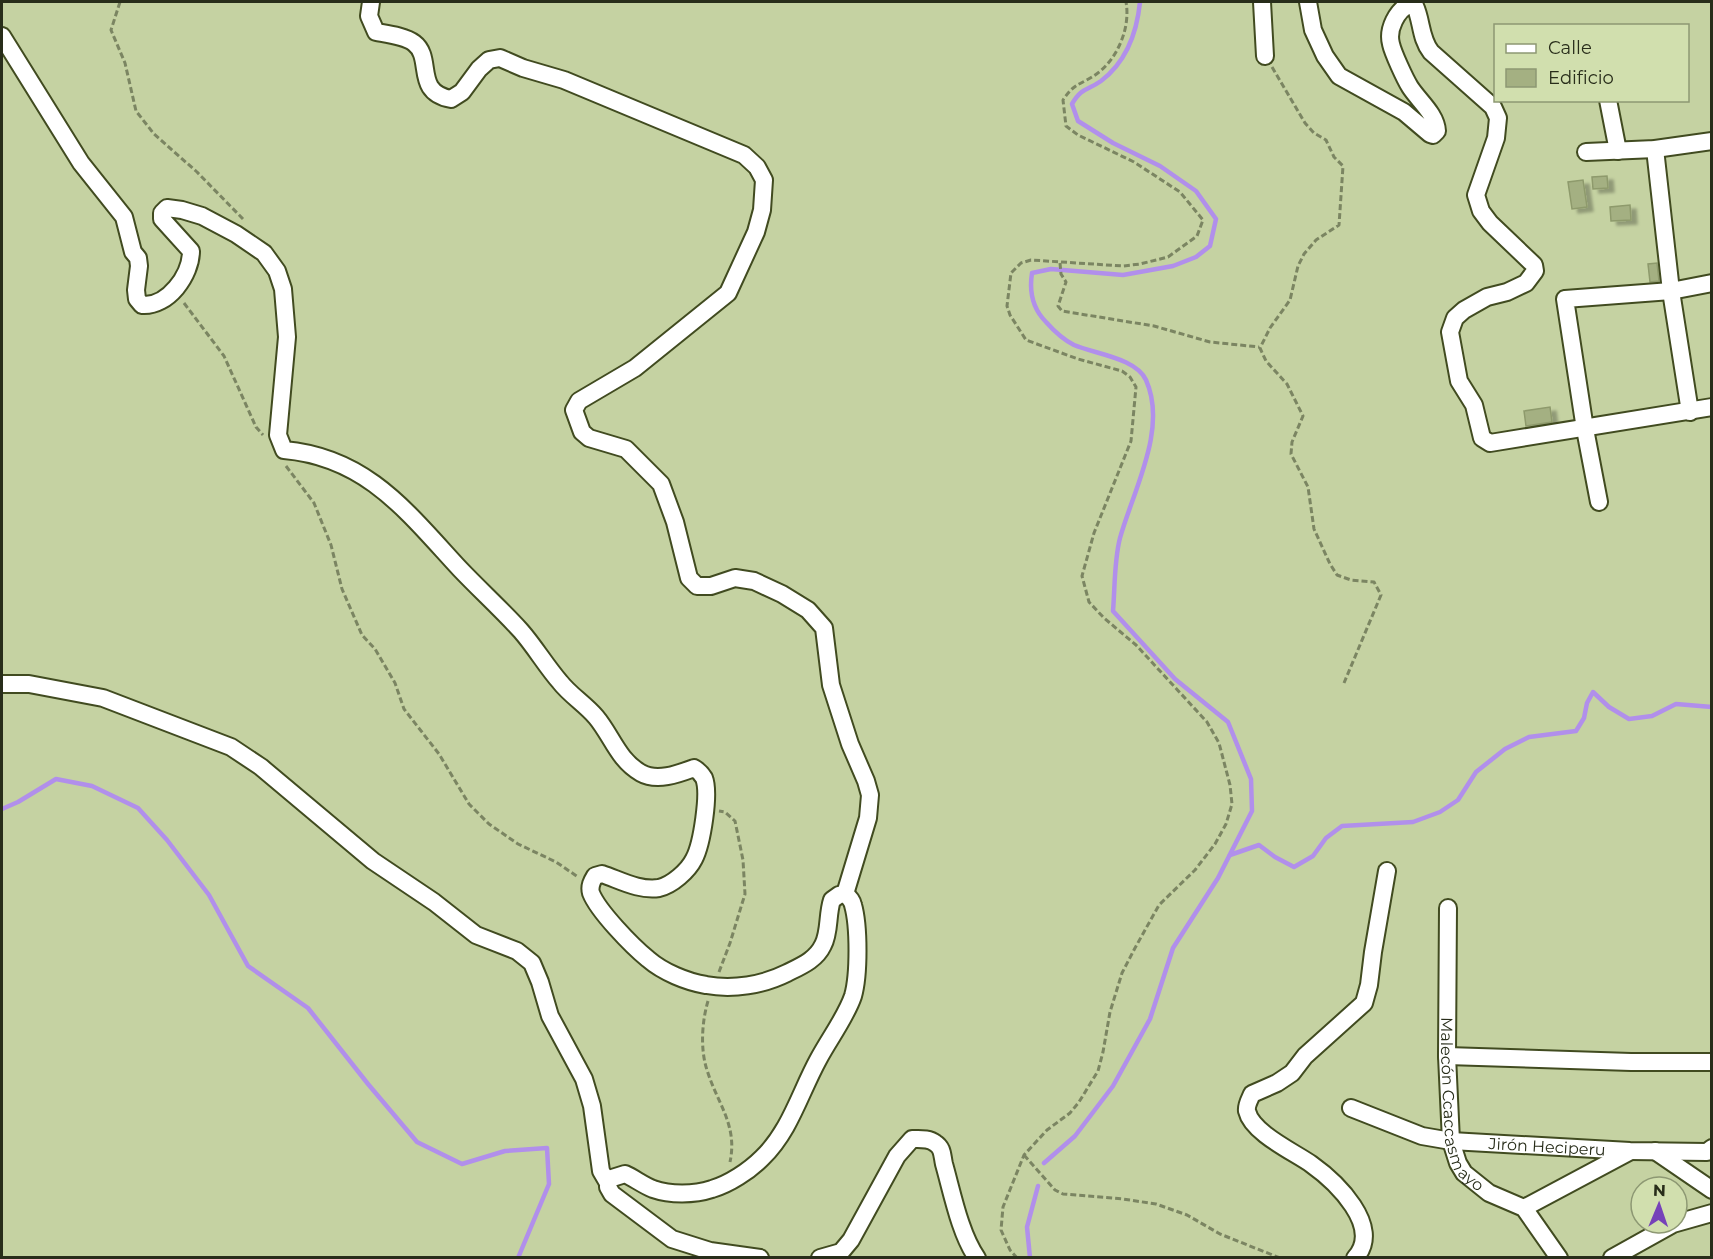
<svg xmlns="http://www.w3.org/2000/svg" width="1713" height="1259" viewBox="0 0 1713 1259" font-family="Montserrat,sans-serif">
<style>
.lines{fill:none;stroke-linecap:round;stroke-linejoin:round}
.stream{stroke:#b18feb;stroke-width:4.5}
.building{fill:#a4b082;stroke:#8e9a6c;stroke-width:1.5;filter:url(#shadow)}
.minor-casing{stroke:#414b20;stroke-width:20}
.path{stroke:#7b8562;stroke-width:3;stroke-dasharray:6 3;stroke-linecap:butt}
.minor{stroke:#fff;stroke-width:16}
.labels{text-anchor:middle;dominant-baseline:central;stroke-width:4.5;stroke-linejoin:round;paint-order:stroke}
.street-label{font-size:16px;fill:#282d1a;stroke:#d1dfae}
</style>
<defs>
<filter id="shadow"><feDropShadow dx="6" dy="4" stdDeviation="1.5" flood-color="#0004"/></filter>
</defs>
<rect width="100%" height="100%" fill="#c5d2a2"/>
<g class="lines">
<g class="stream">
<polyline points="2,809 18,802 56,779 92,786 138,808 167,840 209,895 248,966 308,1008 368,1084 417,1142 462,1164 505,1151 547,1148 549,1184 518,1258"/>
<polyline points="1230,855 1259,845 1275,857 1294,867 1313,856 1326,838 1342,826 1413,822 1440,812 1458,800 1476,772 1505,749 1529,737 1576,731 1584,718 1587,703 1593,692 1609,707 1629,719 1652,716 1676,704 1712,707"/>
<path d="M1044,1163L1075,1136L1113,1086L1150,1019L1173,948L1218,878L1252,811L1251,779L1228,722L1175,679L1113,611C1115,588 1114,561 1120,538C1133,491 1168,429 1146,380C1136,358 1095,354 1074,345C1064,340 1054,331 1046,322C1032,308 1029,292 1032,273L1051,269L1123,275L1173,266L1196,257L1210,246L1216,219L1196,191L1160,166L1113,143L1078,121L1072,104C1082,87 1087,91 1101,81C1126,62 1137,32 1140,2"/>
<polyline points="1030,1258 1027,1227 1038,1186"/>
</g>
</g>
<g class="building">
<polygon points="1607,176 1608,188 1593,189 1592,177"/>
<polygon points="1583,180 1587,207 1572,209 1568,182"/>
<polygon points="1630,205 1631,220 1611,221 1610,207"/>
<polygon points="1657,263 1659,281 1650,282 1648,264"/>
<polygon points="1550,407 1552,422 1526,426 1524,411"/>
</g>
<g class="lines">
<g class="minor-casing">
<g id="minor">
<path d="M371,2L369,16L376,32C387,34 405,36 414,43C434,58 413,92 451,99L462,92L479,69L489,60L500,58L523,68L564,80L744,155L757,167L764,180L762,210L756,232L728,293L635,368L579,401L574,410L582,432L589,438L626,449L661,484L675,522L689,578L697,586H711L735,578L754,581L782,594L808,610L824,628L831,685L850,744L866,781L870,795L868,818L845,894"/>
<polyline points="1262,2 1265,56"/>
<path d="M1308,2L1313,30L1325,56L1339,76L1404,112L1430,134L1433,135L1437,131C1436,114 1419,101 1410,87C1405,79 1393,53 1391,44C1387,29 1397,10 1410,4L1415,6C1422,21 1420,38 1431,52L1493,107L1498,118L1496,138L1476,195L1481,211L1490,223L1534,265L1535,271L1526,283L1507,292L1487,297L1464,310L1455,318L1450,332L1459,381L1474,405L1482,438L1490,443L1712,407"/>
<path d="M2,36L81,163L124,217L133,252L138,258L139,266L136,290L137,299L142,305C168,307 191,275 191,251L162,219V213L167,208L182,210L202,216L236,234L264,253L277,271L283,289L287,337L278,435L284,450C367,457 408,513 460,569C480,590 502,610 521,631C535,647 546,666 560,682C570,695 585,704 596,717C612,736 618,760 641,773C657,782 678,774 694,768C699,771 701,773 704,778C710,793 702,844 694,859C688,871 672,885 659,888C639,891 620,880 602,874L595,876C592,881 589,886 591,893C598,911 632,946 648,959C663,972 687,982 706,985C733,990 763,985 787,973C801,966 816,960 823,945C830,932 827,915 832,900L839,895L845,894C849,897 852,900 853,905C859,926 859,975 853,996C846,1017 829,1039 818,1060C800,1093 790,1131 762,1158C749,1171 729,1184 712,1189C694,1195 670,1195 653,1189C643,1185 634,1178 625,1174L609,1179L608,1187L612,1194L672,1239L710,1251L760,1258"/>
<polyline points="1608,100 1618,151"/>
<polyline points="1655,149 1671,291 1690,412"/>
<polyline points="1586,152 1655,149 1712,141"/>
<polyline points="1599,502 1585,429 1565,299 1671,291 1712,283"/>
<polyline points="2,684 29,684 103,698 231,747 261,767 373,861 434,902 476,935 517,951 532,963 540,982 550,1016 584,1079 592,1106 601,1171 608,1183"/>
<path id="s1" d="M1448,908L1447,1056L1451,1141L1458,1163L1464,1173L1489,1193L1524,1208L1559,1258"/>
<polyline points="1447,1056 1631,1062 1712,1062"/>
<path id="s2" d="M1351,1108L1422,1136L1451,1141L1630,1151L1707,1152L1712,1148"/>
<polyline points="1655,1151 1712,1190"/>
<polyline points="1524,1208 1629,1152"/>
<path d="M820,1258L841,1252L851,1240L897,1156L912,1139C920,1139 929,1138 935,1143C943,1148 942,1155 944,1164C952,1192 960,1234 977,1258"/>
<path d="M1355,1258C1384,1227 1335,1181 1311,1164C1294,1152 1252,1133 1247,1111C1246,1105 1250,1099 1252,1094L1277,1083L1292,1073L1305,1056L1364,1003L1369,985L1373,952L1387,871"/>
<polyline points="1612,1258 1673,1224 1712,1213"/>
</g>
</g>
<g class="path">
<polyline points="120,2 111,30 125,63 136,111 154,134 197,172 243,219"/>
<polyline points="1272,67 1305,123 1314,133 1326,140 1334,157 1343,166 1339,225 1316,240 1304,254 1298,266 1290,300 1270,328 1260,348 1266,361 1287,384 1303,416 1292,442 1291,454 1308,487 1314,529 1330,564 1337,575 1351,580 1374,582 1381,595 1344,683"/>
<polyline points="1060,263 1061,274 1066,282 1058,306 1062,311 1154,326 1210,342 1259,347"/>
<polyline points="184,303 224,356 256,427 263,435"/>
<polyline points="286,466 314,503 331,545 342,589 362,635 375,649 395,683 404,709 439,754 469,804 489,824 518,844 556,862 578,877"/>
<polyline points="719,972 730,943 745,894 743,860 735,821 725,812 719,811"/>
<path d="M708,1001C702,1021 700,1049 707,1070C717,1103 738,1125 730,1162"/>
<polyline points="1024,1155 1055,1190 1063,1194 1123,1199 1156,1204 1187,1215 1220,1234 1280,1258"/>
<path d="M1017,1258L1010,1250L1001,1230L1003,1207L1024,1155L1047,1130L1070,1113L1079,1102L1098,1071L1103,1052L1110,1012L1122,973L1135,948L1159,905L1195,870L1215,844L1226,824L1232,804L1230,785L1219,743L1207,722L1136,645L1104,618L1089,602L1082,576L1094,533L1131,441L1136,387L1130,377L1122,371L1078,359L1026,340L1010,315L1007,306L1011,273L1021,263L1031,260L1123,266L1140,264L1168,257L1197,236L1203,220L1180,192L1134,162L1078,135L1066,126L1063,100C1074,84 1077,86 1092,77C1116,63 1131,29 1126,2"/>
</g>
<use href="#minor" class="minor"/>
</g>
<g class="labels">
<g class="street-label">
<text stroke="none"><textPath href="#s1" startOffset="200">Malecón Ccaccasmayo</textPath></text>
<text stroke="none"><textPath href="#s2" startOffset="202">Jirón Heciperu</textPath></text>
</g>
</g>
<rect width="1713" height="1259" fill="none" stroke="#282d1a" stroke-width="6"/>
<rect x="1494" y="24" width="195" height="78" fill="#d1dfae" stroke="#8d9873" stroke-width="1.5"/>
<rect x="1506" y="44" width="30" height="9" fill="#ffffff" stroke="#8d9873" stroke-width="1.5"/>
<text x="1548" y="54" font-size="18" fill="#282d1a">Calle</text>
<rect x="1506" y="69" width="30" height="18" fill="#a4b082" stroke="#8d9873" stroke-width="1.5"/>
<text x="1548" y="84" font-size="18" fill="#282d1a">Edificio</text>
<g transform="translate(1659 1205) rotate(2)"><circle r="28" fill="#d1dfae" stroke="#8d9873" stroke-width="1.5"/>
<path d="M0-4.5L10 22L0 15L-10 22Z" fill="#7642b9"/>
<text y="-9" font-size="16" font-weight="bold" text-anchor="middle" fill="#282d1a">N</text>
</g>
</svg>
